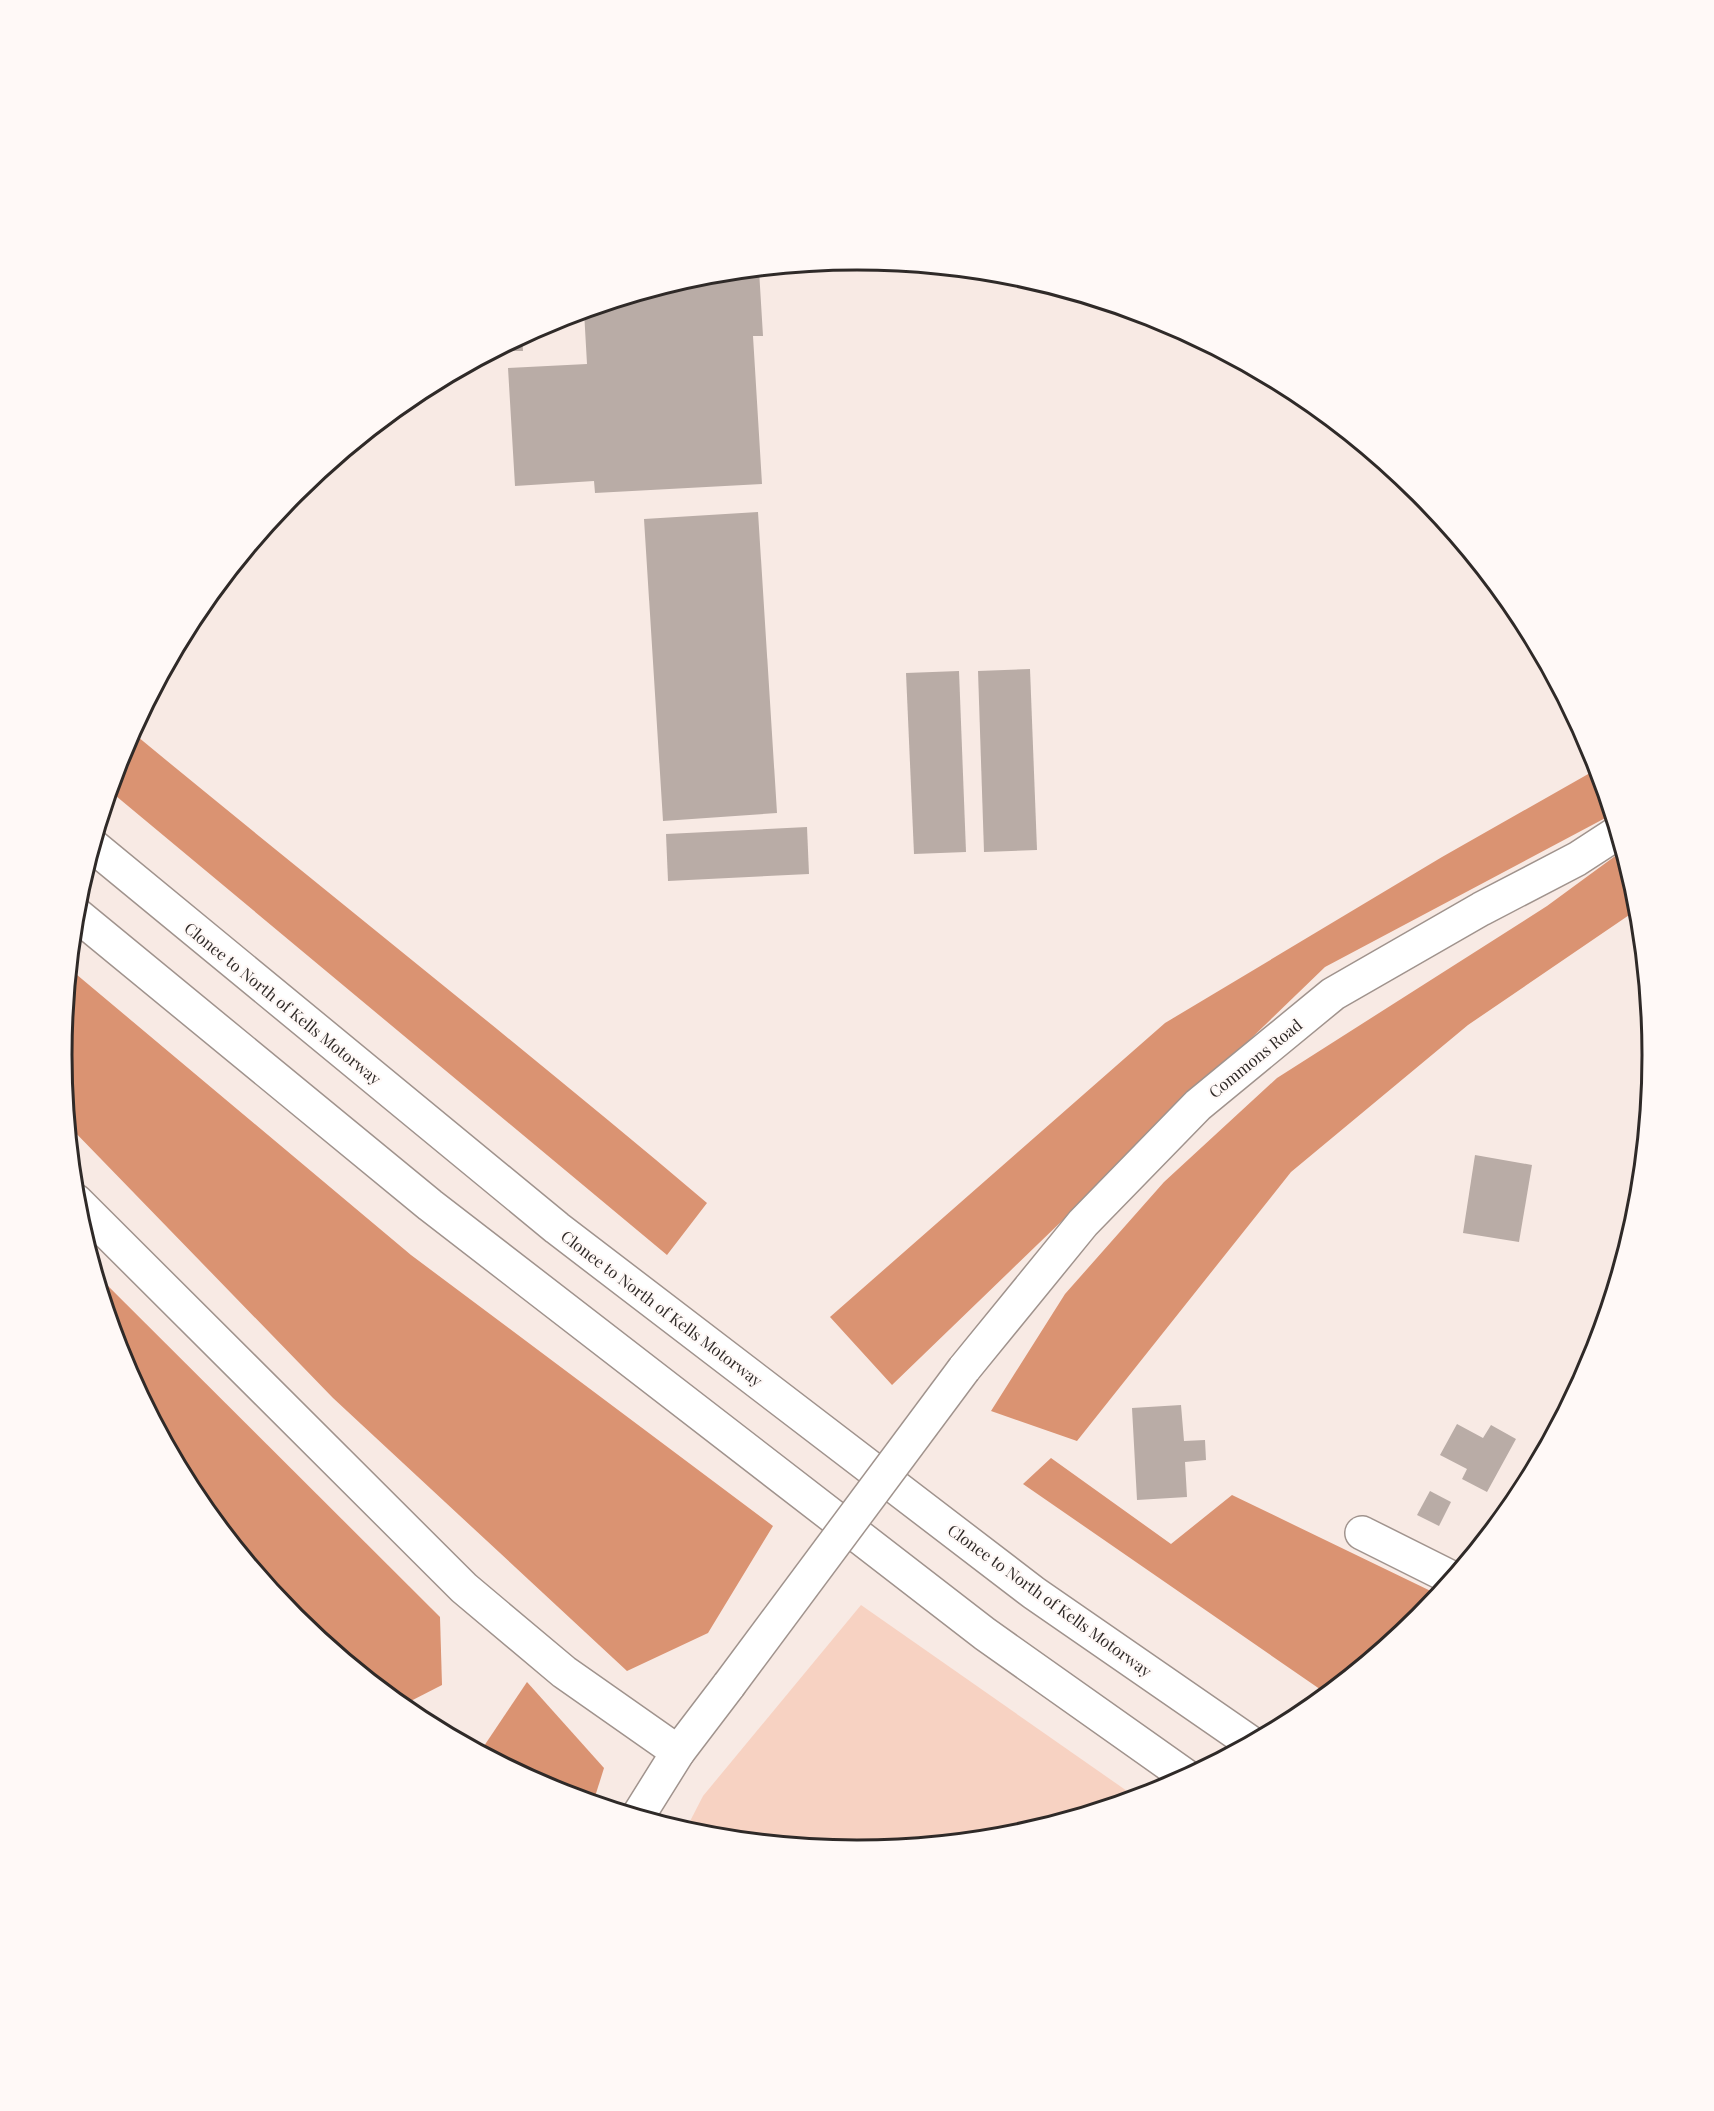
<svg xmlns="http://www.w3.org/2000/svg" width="1714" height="2111" viewBox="0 0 1714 2111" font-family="'Playfair Display',serif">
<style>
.green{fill:#f7d2c2}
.forest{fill:#da9372}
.building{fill:#b9aca6}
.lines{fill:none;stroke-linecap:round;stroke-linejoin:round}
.street-casing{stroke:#a0938d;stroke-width:36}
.secondary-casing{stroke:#a0938d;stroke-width:36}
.highway-casing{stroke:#a0938d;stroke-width:36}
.street{stroke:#fff;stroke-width:33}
.secondary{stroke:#fff;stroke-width:33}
.highway{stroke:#fff;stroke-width:33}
.secondary-bridge-casing{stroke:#a0938d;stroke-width:36;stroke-linecap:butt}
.secondary-bridge{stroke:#fff;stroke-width:33}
.labels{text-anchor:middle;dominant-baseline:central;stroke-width:4.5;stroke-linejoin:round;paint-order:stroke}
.street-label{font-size:16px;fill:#2f2a28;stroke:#fff9f7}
.rim{fill:none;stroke:#2f2a28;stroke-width:3}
</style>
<rect width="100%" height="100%" fill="#f8eae4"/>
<polygon class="green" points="861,1605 1137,1798 1012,1836 857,1851 701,1836 685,1831 703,1796"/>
<g class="forest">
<path d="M132,732C323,890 518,1043 707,1203L667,1255L110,791L122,751Z"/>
<polygon points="1597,769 1611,815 1325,967 892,1385 830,1317 1165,1023 1442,857"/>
<polygon points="1622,851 1638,909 1468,1025 1291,1172 1077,1441 991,1411 1065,1294 1164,1182 1277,1078 1547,906"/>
<polygon points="70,969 411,1255 773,1526 708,1633 627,1671 333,1398 68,1125 62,1055"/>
<polygon points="96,1274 440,1617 442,1685 401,1706 294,1618 195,1497 122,1360"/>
<polygon points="1051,1458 1171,1544 1232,1495 1439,1595 1419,1618 1327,1694 1023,1484"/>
<polygon points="527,1682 604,1768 593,1803 552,1790 480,1752"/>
</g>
<g class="building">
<polygon points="759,270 763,336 753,336 762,484 595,493 594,481 515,486 508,368 587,364 584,311 702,275"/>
<polygon points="522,337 523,351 495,351"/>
<polygon points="758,512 777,813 663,821 644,519"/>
<polygon points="1030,669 1037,850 984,852 978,671"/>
<polygon points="959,671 966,852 914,854 906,673"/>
<polygon points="807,827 809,874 668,881 666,834"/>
<polygon points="1475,1155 1532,1165 1519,1242 1463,1233"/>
<polygon points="1181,1405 1184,1441 1205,1440 1206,1460 1185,1462 1187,1497 1137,1500 1132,1408"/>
<polygon points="1457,1424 1483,1438 1491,1425 1516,1439 1487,1492 1462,1479 1467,1469 1440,1455"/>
<polygon points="1430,1491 1451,1502 1439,1526 1417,1515"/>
</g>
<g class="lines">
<g class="street-casing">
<g id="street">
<polyline points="76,1201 464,1588 564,1672 678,1752"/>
<polyline points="1362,1533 1452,1578"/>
</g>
</g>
<g class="secondary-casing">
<g id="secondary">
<polyline points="964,1369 1083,1223 1198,1105 1333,994 1481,909 1577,859 1617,833"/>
<polyline points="638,1816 678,1752 729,1685"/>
</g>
</g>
<g class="highway-casing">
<g id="highway">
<polyline points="93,846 557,1228 1034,1593 1251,1743"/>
<polyline points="76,914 430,1205 985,1634 1187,1777"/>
</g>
</g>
<use href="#street" class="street"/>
<use href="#secondary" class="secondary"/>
<use href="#highway" class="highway"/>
<g class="secondary-bridge-casing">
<polyline id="secondary-bridge" points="729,1685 964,1369"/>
</g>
<use href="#secondary-bridge" class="secondary-bridge"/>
</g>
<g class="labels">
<g class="street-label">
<text transform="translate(283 1003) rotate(39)">Clonee to North of Kells Motorway</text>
<text transform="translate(1255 1058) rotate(-39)">Commons Road</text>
<text transform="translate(662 1308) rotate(37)">Clonee to North of Kells Motorway</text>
<text transform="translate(1050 1600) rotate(36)">Clonee to North of Kells Motorway</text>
</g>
</g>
<path d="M0 0H1714V2111H0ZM72 1055a785 785 0 1 1 1570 0a785 785 0 1 1-1570 0Z" fill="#fff9f7" fill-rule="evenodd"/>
<path class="rim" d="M72 1055a785 785 0 1 1 1570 0a785 785 0 1 1-1570 0Z"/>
</svg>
